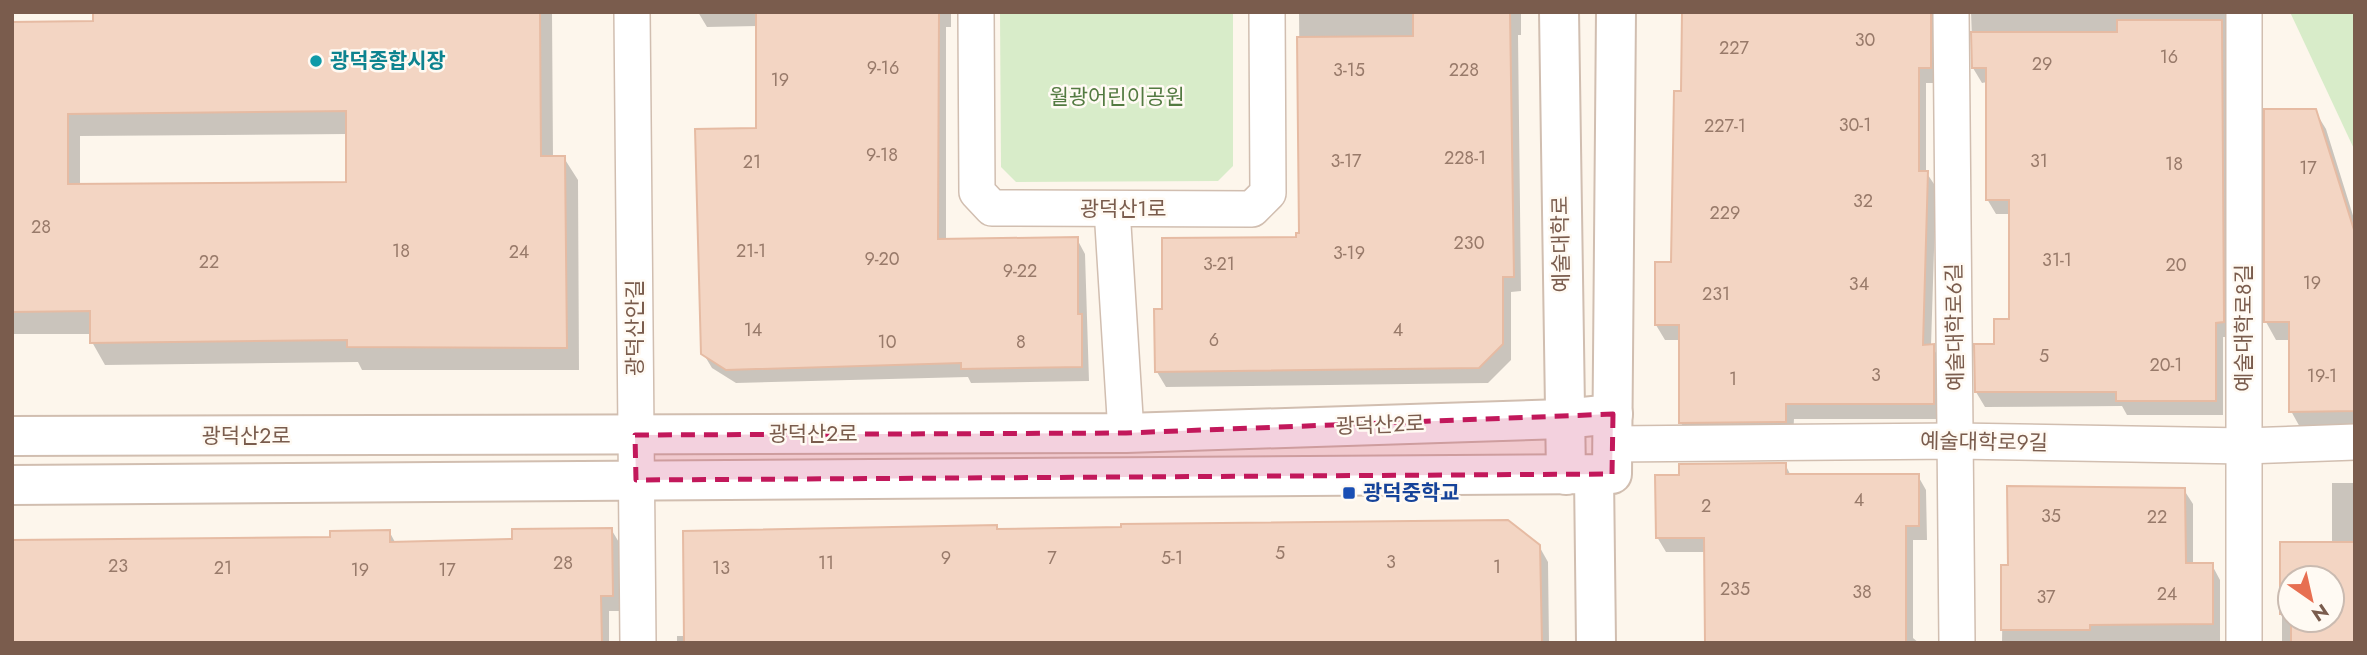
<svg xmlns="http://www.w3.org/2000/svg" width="2367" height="655" viewBox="0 0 2367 655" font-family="Jost,'Noto Sans KR',sans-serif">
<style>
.green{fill:#d8ecc9}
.shadow{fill:#0003;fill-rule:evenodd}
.building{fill:#f3d5c3;stroke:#e6bba3;stroke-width:2;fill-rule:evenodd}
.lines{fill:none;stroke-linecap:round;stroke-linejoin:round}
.minor-casing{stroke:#d1beb0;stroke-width:38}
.tertiary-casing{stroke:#d1beb0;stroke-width:42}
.minor{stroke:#fff;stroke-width:35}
.tertiary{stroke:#fff;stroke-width:38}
.marked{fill:#c2185b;fill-opacity:0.2;stroke:#c2185b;stroke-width:5;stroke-dasharray:14 9;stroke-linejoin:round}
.culture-dot{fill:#0f9aa8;stroke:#fffaf3;stroke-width:2.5}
.transit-dot{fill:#1a4fb4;stroke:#fffaf3;stroke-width:2.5}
.labels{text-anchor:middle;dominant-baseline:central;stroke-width:5;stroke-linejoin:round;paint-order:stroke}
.number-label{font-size:18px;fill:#987a6a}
.culture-label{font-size:21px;font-weight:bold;fill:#0d838f;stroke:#fffaf3;text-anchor:start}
.park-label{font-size:21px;fill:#537a41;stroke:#fffaf3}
.street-label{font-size:21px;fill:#7a5c4d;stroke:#fffaf3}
.transit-label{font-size:21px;font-weight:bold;fill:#164399;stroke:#fffaf3;text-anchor:start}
</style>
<rect width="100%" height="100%" fill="#fdf6ec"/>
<g class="green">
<polygon points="1000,12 1233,12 1233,166 1218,181 1016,182 1001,167"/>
<polygon points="2290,12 2355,12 2355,151"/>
</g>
<g class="shadow">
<path d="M94,12H552L553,158H564L578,180L579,370H362L358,362L105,365L92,342V334H12V24L94,23ZM348,134V184L80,186V136Z"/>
<polygon points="698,12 951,12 951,27 946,27 946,240 1077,239 1085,254 1089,381 971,383 968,377 736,383 712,368 703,353 758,130 758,26 707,27"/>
<polygon points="1299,12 1521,12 1521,35 1518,35 1521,291 1511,292 1511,360 1488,383 1166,387 1157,372 1164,311 1301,234"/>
<polygon points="1683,12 1947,12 1939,83 1926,83 1926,172 1936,187 1931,346 1942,361 1941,419 1794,419 1793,437 1690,438 1681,423 1681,340 1665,340 1656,325 1673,264 1683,93"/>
<polygon points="1971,12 2230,12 2231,337 2223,337 2223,415 2127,415 2122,406 1985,407 1976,392 1995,346 2010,321 2011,214 1996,214 1987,199 1987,82 1982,83 1973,68"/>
<polygon points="2315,111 2326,129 2355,222 2355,429 2301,429 2291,411 2291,340 2276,340 2266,322"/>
<polygon points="1785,464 1791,476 1918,476 1926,490 1927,540 1913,540 1913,638 1919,643 1705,643 1706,552 1666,552 1657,537 1681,476"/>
<path d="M2332,483H2355V643H2282V544H2332ZM2290,578H2332V620H2290Z"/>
<polygon points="2184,490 2193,504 2193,565 2212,565 2220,580 2220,643 2002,643 2003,567 2009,567"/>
<polygon points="996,526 999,530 1539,546 1548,562 1549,643 677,643 677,636 686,636"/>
<polygon points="611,529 620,544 621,611 609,611 609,643 12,643 12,541 331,538 389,531 396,544 514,541"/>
</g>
<g class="building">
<path d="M93,12H540L541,156H565L567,348L347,347V340L90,343V311L12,312V22L93,21ZM346,111V182L68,184V114Z"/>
<polygon points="756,12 939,12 938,239 1078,237 1078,314 1082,314 1082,367 961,369 961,363 726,370 701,354 695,129 756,128"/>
<polygon points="1413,12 1510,12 1514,277 1503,277 1503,344 1479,368 1155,372 1154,309 1162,309 1162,238 1296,237 1296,233 1299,233 1297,37 1413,36"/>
<polygon points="1931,12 1931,68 1919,68 1919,171 1928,171 1923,345 1934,344 1934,404 1786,404 1786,422 1679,423 1679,325 1655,325 1655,262 1671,262 1674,91 1681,91 1682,13"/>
<polygon points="2117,20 2222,20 2224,322 2216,323 2216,401 2116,401 2116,392 1975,392 1974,344 1994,344 1994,319 2009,319 2009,200 1986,200 1986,68 1972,68 1971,32 2117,32"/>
<polygon points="2264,109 2316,109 2355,233 2355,411 2289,412 2289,322 2264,322"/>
<polygon points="1786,463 1786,474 1919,474 1919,526 1906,526 1906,643 1705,643 1704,538 1656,538 1655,475 1679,475 1679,464"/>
<polygon points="2007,486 2185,488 2186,563 2213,563 2213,624 2090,625 2090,630 2001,630 2001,565 2008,565"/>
<polygon points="1508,520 1540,545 1542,643 684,643 683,531 997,525 997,529 1121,527 1121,524"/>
<polygon points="612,528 613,596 601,596 602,643 12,643 12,540 330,537 330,531 390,530 390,542 512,539 512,529"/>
<polygon points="2280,542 2355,542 2355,643 2291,643 2291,620 2332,620 2332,578 2290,578 2290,614 2280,614"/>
</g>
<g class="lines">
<g class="minor-casing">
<g id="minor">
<polyline points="632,12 638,643"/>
<polyline points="976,12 977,192 992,208 1252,209 1268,193 1267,12"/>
<polyline points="1951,12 1957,643"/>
<polyline points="2244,12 2244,643"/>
<polyline points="1112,209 1126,433"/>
<polyline points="1613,444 1956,441 2244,446 2355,442"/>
</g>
</g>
<g class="tertiary-casing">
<g id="tertiary">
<polyline points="1559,12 1566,475"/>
<polyline points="12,436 1126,433 1563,419 1613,414"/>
<polyline points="1594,475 1596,643"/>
<polyline points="12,485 1612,474 1616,12"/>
</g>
</g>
<use href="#minor" class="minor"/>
<use href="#tertiary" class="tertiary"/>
</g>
<path class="marked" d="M1613,414L1612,474L636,480L635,435L1126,433Z"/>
<circle class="culture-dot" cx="316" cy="61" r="7"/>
<rect class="transit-dot" x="1342" y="486" width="14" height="14" rx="3.5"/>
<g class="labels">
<g class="number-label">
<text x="1865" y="40">30</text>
<text x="1734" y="48">227</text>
<text x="2169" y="57">16</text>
<text x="2042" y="64">29</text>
<text x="883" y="68">9-16</text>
<text x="1349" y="70">3-15</text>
<text x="1464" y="70">228</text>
<text x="780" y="80">19</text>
<text x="1855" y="125">30-1</text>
<text x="1725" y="126">227-1</text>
<text x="882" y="155">9-18</text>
<text x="1465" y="158">228-1</text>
<text x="1346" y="161">3-17</text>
<text x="2039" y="161">31</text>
<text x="752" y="162">21</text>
<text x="2174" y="164">18</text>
<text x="2308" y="168">17</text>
<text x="1863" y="201">32</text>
<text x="1725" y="213">229</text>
<text x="41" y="227">28</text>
<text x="1469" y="243">230</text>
<text x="401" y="251">18</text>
<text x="751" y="251">21-1</text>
<text x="519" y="252">24</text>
<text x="1349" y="253">3-19</text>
<text x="882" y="259">9-20</text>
<text x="2057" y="260">31-1</text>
<text x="209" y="262">22</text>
<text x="1219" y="264">3-21</text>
<text x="2176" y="265">20</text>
<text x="1020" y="271">9-22</text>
<text x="2312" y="283">19</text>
<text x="1859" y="284">34</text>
<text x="1716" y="294">231</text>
<text x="753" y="330">14</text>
<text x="1398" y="330">4</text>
<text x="1214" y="340">6</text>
<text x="887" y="342">10</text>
<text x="1021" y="342">8</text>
<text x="2044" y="356">5</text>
<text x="2166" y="365">20-1</text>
<text x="1876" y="375">3</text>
<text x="2322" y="376">19-1</text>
<text x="1733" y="379">1</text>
<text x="1859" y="500">4</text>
<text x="1706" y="506">2</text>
<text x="2051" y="516">35</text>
<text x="2157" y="517">22</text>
<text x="1280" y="553">5</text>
<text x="946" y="558">9</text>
<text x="1052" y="558">7</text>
<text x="1172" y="558">5-1</text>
<text x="1391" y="562">3</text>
<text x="563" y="563">28</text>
<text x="826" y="563">11</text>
<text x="118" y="566">23</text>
<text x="1497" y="567">1</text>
<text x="223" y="568">21</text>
<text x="721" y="568">13</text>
<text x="360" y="570">19</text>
<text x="447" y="570">17</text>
<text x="1735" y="589">235</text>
<text x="1862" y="592">38</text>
<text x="2167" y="594">24</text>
<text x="2046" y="597">37</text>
</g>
<g class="culture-label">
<text x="330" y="61">광덕종합시장</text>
</g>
<g class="park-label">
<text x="1117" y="97">월광어린이공원</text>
</g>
<g class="street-label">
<text x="1123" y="209">광덕산1로</text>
<text transform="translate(1561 244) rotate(-91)">예술대학로</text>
<text transform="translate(1955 327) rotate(-91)">예술대학로6길</text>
<text transform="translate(635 328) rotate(-90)">광덕산안길</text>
<text transform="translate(2244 328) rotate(-90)">예술대학로8길</text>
<text transform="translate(1380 425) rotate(-2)">광덕산2로</text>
<text x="813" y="434">광덕산2로</text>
<text x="246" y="436">광덕산2로</text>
<text transform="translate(1984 442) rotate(1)">예술대학로9길</text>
</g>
<g class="transit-label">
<text x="1363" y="493">광덕중학교</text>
</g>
</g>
<rect width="2367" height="655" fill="none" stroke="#7a5c4d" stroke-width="28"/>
<g transform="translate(2311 599) rotate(146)"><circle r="33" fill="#fffaf3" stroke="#cabbb1" stroke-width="2"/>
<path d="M0-5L12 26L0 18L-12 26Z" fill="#e76f51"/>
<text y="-10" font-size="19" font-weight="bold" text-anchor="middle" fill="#7a5c4d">N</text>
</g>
</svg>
